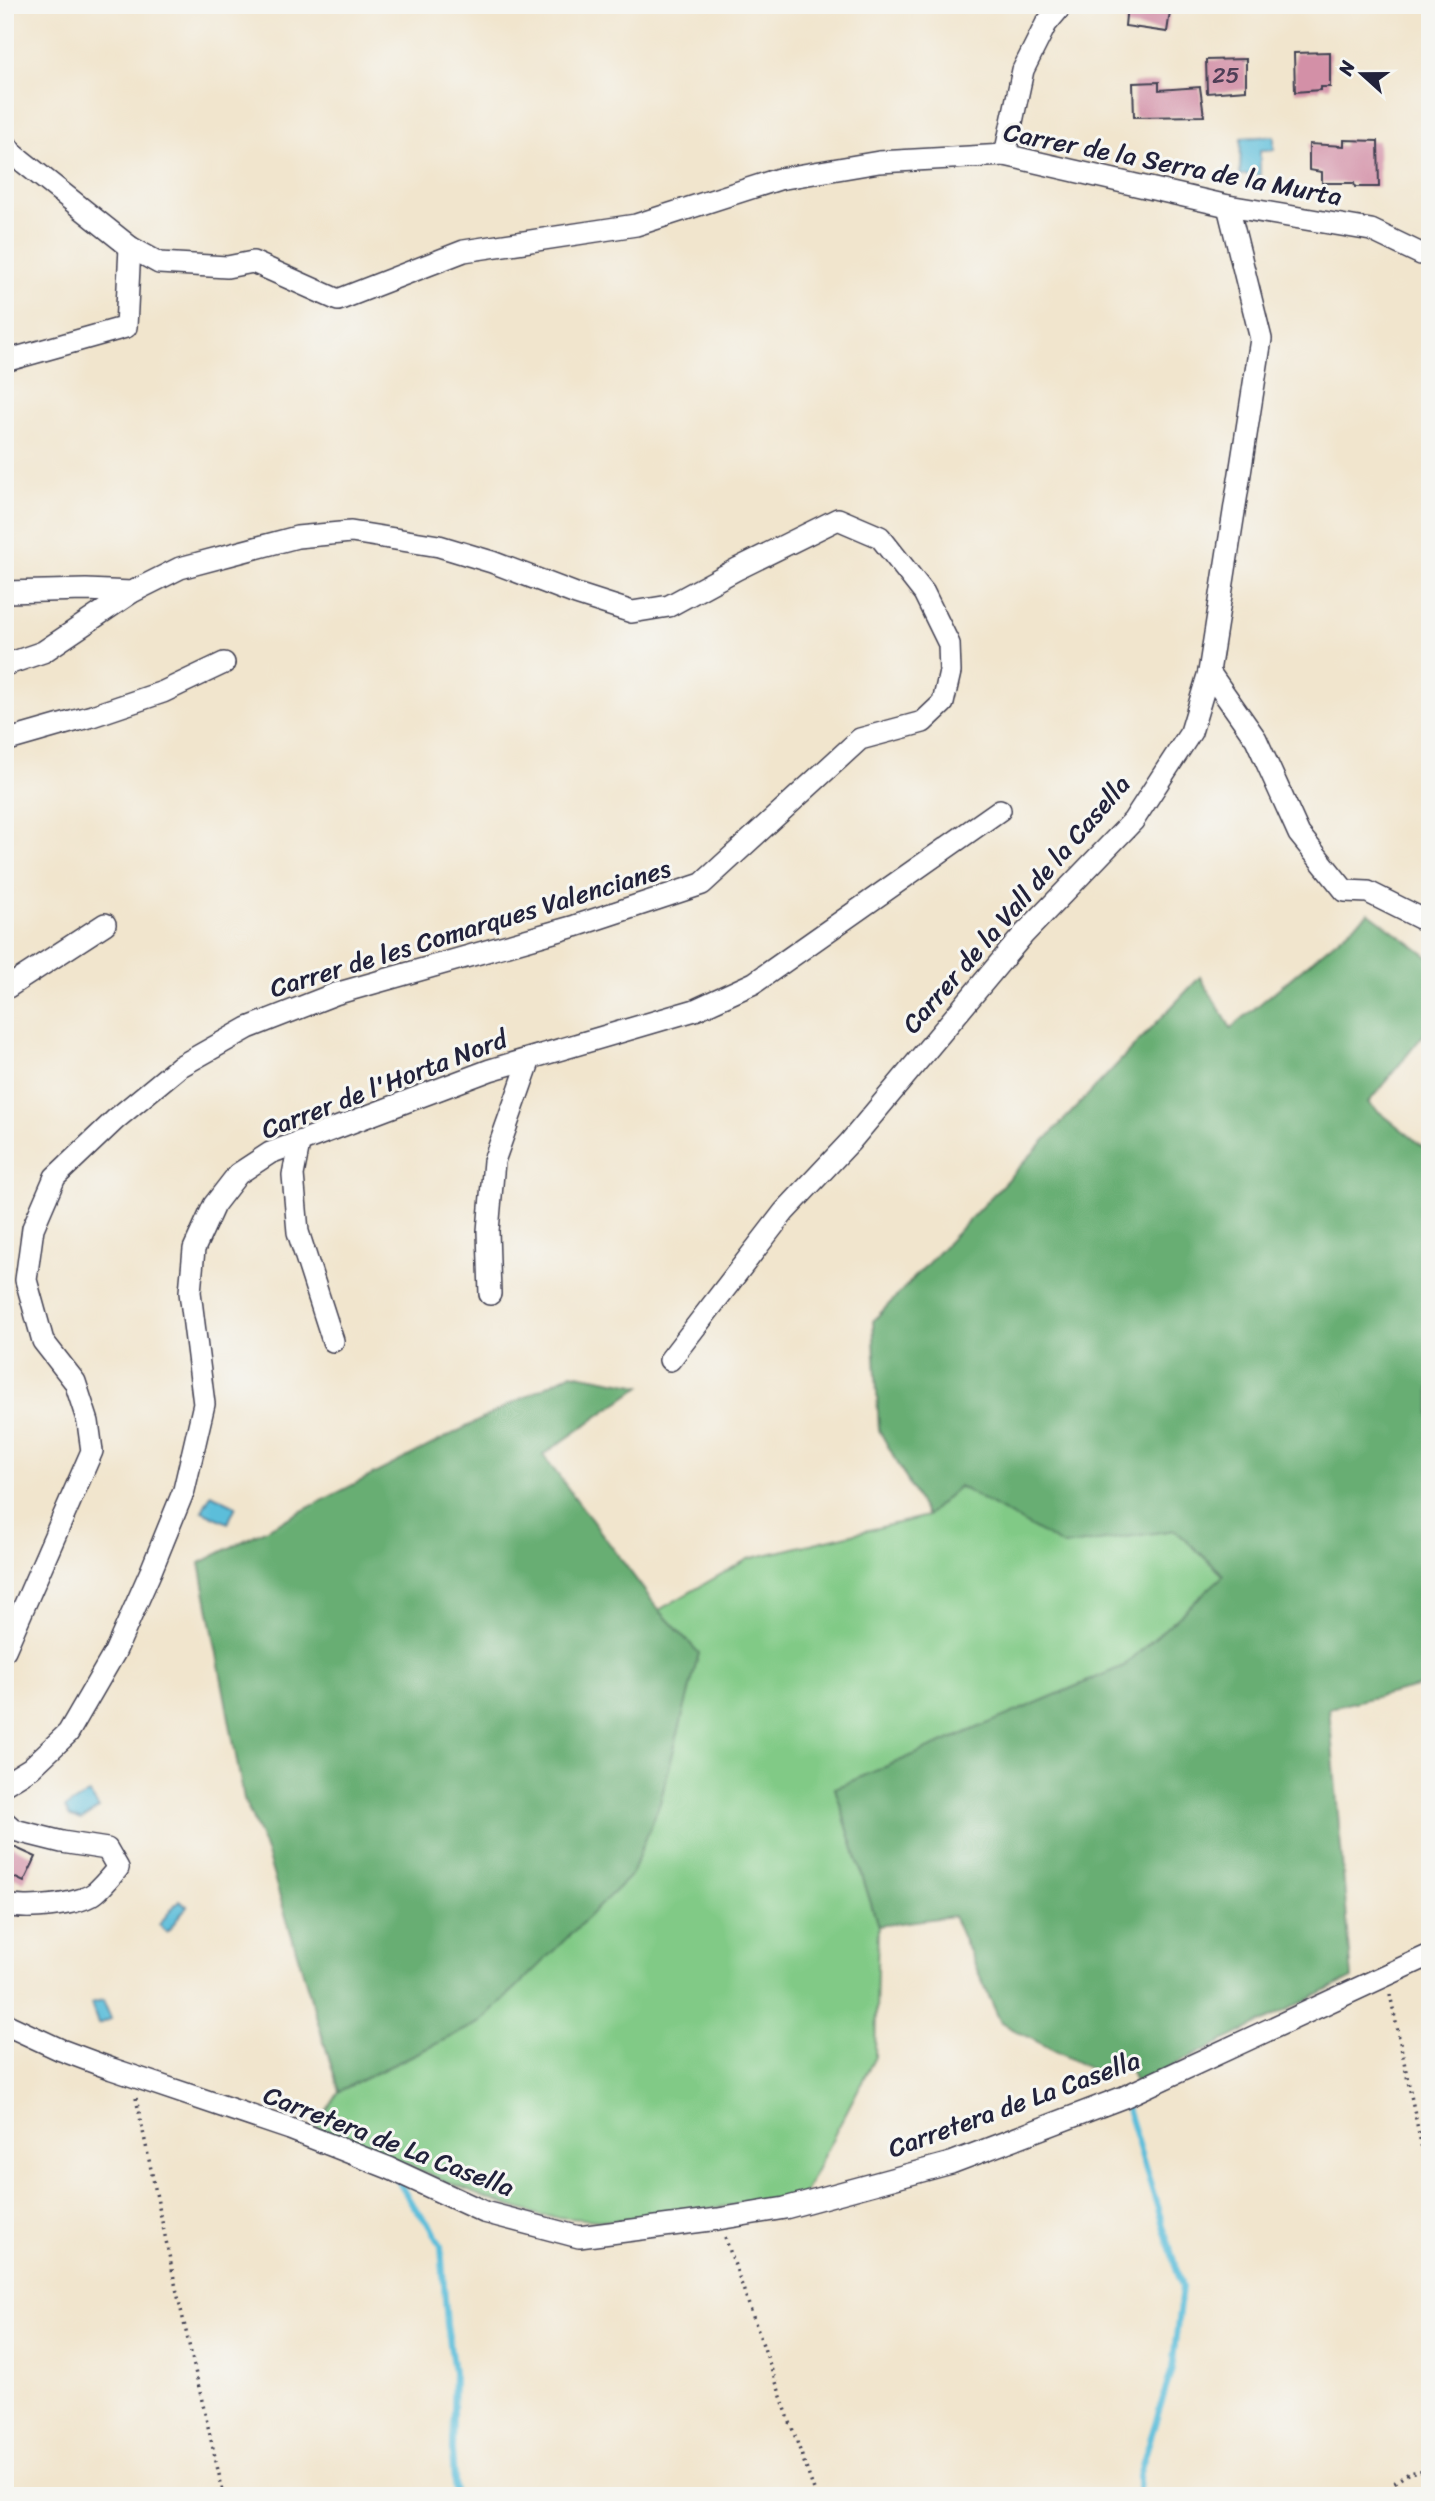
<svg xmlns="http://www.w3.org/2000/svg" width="1435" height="2501" viewBox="0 0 1435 2501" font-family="Sriracha,sans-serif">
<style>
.green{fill:#81ca86;stroke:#527660;stroke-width:2}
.forest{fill:#68ae73;stroke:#456857;stroke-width:2}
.water{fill:#5cbeda;stroke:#3f708a;stroke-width:2}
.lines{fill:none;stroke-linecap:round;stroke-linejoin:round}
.stream{stroke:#5cbeda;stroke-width:6}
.building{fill:#d390a7}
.street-casing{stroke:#413f51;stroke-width:24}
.path{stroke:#413f51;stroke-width:3.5;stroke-dasharray:2 5;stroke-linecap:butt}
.street{stroke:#fff;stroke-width:21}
.labels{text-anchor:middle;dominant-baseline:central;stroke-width:6;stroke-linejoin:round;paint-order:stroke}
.number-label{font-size:23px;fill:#4e3e56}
.street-label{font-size:26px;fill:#22223b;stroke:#f6f6f2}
</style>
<rect width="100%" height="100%" fill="#f6f6f2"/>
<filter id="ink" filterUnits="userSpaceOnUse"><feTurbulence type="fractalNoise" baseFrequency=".0143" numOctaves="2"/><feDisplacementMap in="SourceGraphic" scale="14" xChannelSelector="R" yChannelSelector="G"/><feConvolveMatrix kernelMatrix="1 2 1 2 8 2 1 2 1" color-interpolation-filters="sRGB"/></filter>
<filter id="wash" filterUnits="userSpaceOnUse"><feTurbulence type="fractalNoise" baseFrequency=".00686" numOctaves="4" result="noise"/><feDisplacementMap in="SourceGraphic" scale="28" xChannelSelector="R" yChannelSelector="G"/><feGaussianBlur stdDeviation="1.57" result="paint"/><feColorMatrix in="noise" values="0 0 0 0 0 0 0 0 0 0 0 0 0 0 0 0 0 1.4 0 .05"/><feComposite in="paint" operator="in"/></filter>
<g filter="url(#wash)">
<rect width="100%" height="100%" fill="#f1e5cd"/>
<polygon class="green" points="958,1486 1064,1545 1175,1530 1224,1576 1124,1666 835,1788 878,1926 875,2057 802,2197 608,2221 542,2216 488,2199 316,2127 339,2091 481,2022 699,1654 659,1610 748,1559 927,1516"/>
<g class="forest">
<polygon points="1369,913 1430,958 1430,1027 1368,1103 1430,1152 1430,1684 1329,1708 1352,1978 1136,2084 1125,2058 1096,2072 1001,2023 953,1916 878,1926 835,1788 1124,1666 1224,1575 1175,1530 1064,1546 959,1486 927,1516 879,1430 873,1321 1200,977 1231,1028"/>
<polygon points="572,1373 641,1386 543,1455 659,1610 699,1653 660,1803 631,1875 481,2022 339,2091 266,1851 244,1799 200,1563"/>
</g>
<g class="water">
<polygon points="1274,136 1274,150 1260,150 1260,175 1240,175 1241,138"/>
<polygon points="211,1494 236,1506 228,1523 202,1511"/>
<polygon points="89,1793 99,1808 81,1820 70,1817 65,1808"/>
<polygon points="179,1900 187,1906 167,1932 159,1925"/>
<polygon points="103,2000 111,2019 98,2024 91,2003"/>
</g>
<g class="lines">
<g class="stream">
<polyline points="1125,2102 1182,2287 1172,2369 1139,2475 1139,2496"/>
<polyline points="396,2178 414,2207 431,2227 441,2246 447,2325 454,2372 452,2450 455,2496"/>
</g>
</g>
<g id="blocks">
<g class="building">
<polygon points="1127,5 1171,5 1167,32 1125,26"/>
<polygon points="1330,52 1330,87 1320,87 1320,90 1295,92 1294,53"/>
<polygon points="1246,59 1246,90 1207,93 1206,60"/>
<polygon points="1159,82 1159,90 1200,87 1204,116 1134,117 1133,83"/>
<polygon points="1344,140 1378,141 1379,187 1355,187 1354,183 1322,183 1322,172 1309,170 1309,144 1344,146"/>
<polygon points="5,1843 36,1857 24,1882 5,1873"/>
</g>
</g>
</g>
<g filter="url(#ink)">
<use href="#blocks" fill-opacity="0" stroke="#413f51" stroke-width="2"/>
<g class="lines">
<g class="street-casing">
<g id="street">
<polyline points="5,143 12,153 130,247 159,263 227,267 253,262 338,300 464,251 636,225 779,179 879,162 1005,155 1228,206 1371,230 1421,254 1430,255"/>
<polyline points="1005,155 1023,70 1046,24 1062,5"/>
<polyline points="5,361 126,327 130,247"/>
<polyline points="5,592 86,590 132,592"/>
<polyline points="5,665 43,652 132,592 180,568 297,537 351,532 439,546 492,562 576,594 632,612 669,606 737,569 838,519 880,537 924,593 949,644 950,672 943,703 923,722 860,739 702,884 575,926 335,994 248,1028 179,1067 116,1119 55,1177 33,1228 26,1280 43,1341 75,1382 88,1422 92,1451 5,1650"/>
<polyline points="1209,672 1256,739 1299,834 1345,891 1368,892 1430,923"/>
<polyline points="5,741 92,716 163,692 224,663"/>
<polyline points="5,989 105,924"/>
<polyline points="299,1144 293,1175 298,1232 333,1341"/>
<polyline points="490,1294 488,1231 494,1161 530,1059"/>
<polyline points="670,1360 784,1212 850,1142 1023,935 1133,821 1191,732 1209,672 1261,339 1228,206"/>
<polyline points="5,1784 31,1768 68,1733 115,1652 151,1571 184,1490 204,1404 190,1292 194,1249 214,1205 238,1174 270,1153 490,1070 695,1010 754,983 1000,810"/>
<path d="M5,1822L14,1830L62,1842L107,1849L118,1868C111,1876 104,1885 96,1892C81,1905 23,1911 5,1904"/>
<polyline points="5,2024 61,2050 112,2069 290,2129 389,2168 484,2212 579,2237 718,2219 785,2208 951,2163 1124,2097 1430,1955"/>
</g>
</g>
<g class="path">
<polyline points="1390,1994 1430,2187"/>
<polyline points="136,2098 176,2288 224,2496"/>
<polyline points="725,2237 816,2496"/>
<polyline points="1391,2496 1394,2483 1409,2473 1430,2469"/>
</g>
<use href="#street" class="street"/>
</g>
</g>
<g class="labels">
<g class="number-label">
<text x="1226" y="75">25</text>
</g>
<g class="street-label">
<text transform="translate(1173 164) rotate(11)">Carrer de la Serra de la Murta</text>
<text transform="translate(1016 904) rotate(-49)">Carrer de la Vall de la Casella</text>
<text transform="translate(470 928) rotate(-17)">Carrer de les Comarques Valencianes</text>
<text transform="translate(384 1084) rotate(-21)">Carrer de l'Horta Nord</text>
<text transform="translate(1014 2104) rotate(-20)">Carretera de La Casella</text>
<text transform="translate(389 2141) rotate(21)">Carretera de La Casella</text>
</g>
</g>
<rect width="1435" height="2501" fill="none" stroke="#f6f6f2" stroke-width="28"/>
<g transform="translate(1362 74) rotate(291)" stroke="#f6f6f2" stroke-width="5" paint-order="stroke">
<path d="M0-5L12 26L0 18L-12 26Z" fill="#22223b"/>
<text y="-10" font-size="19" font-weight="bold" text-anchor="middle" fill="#22223b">N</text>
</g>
</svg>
